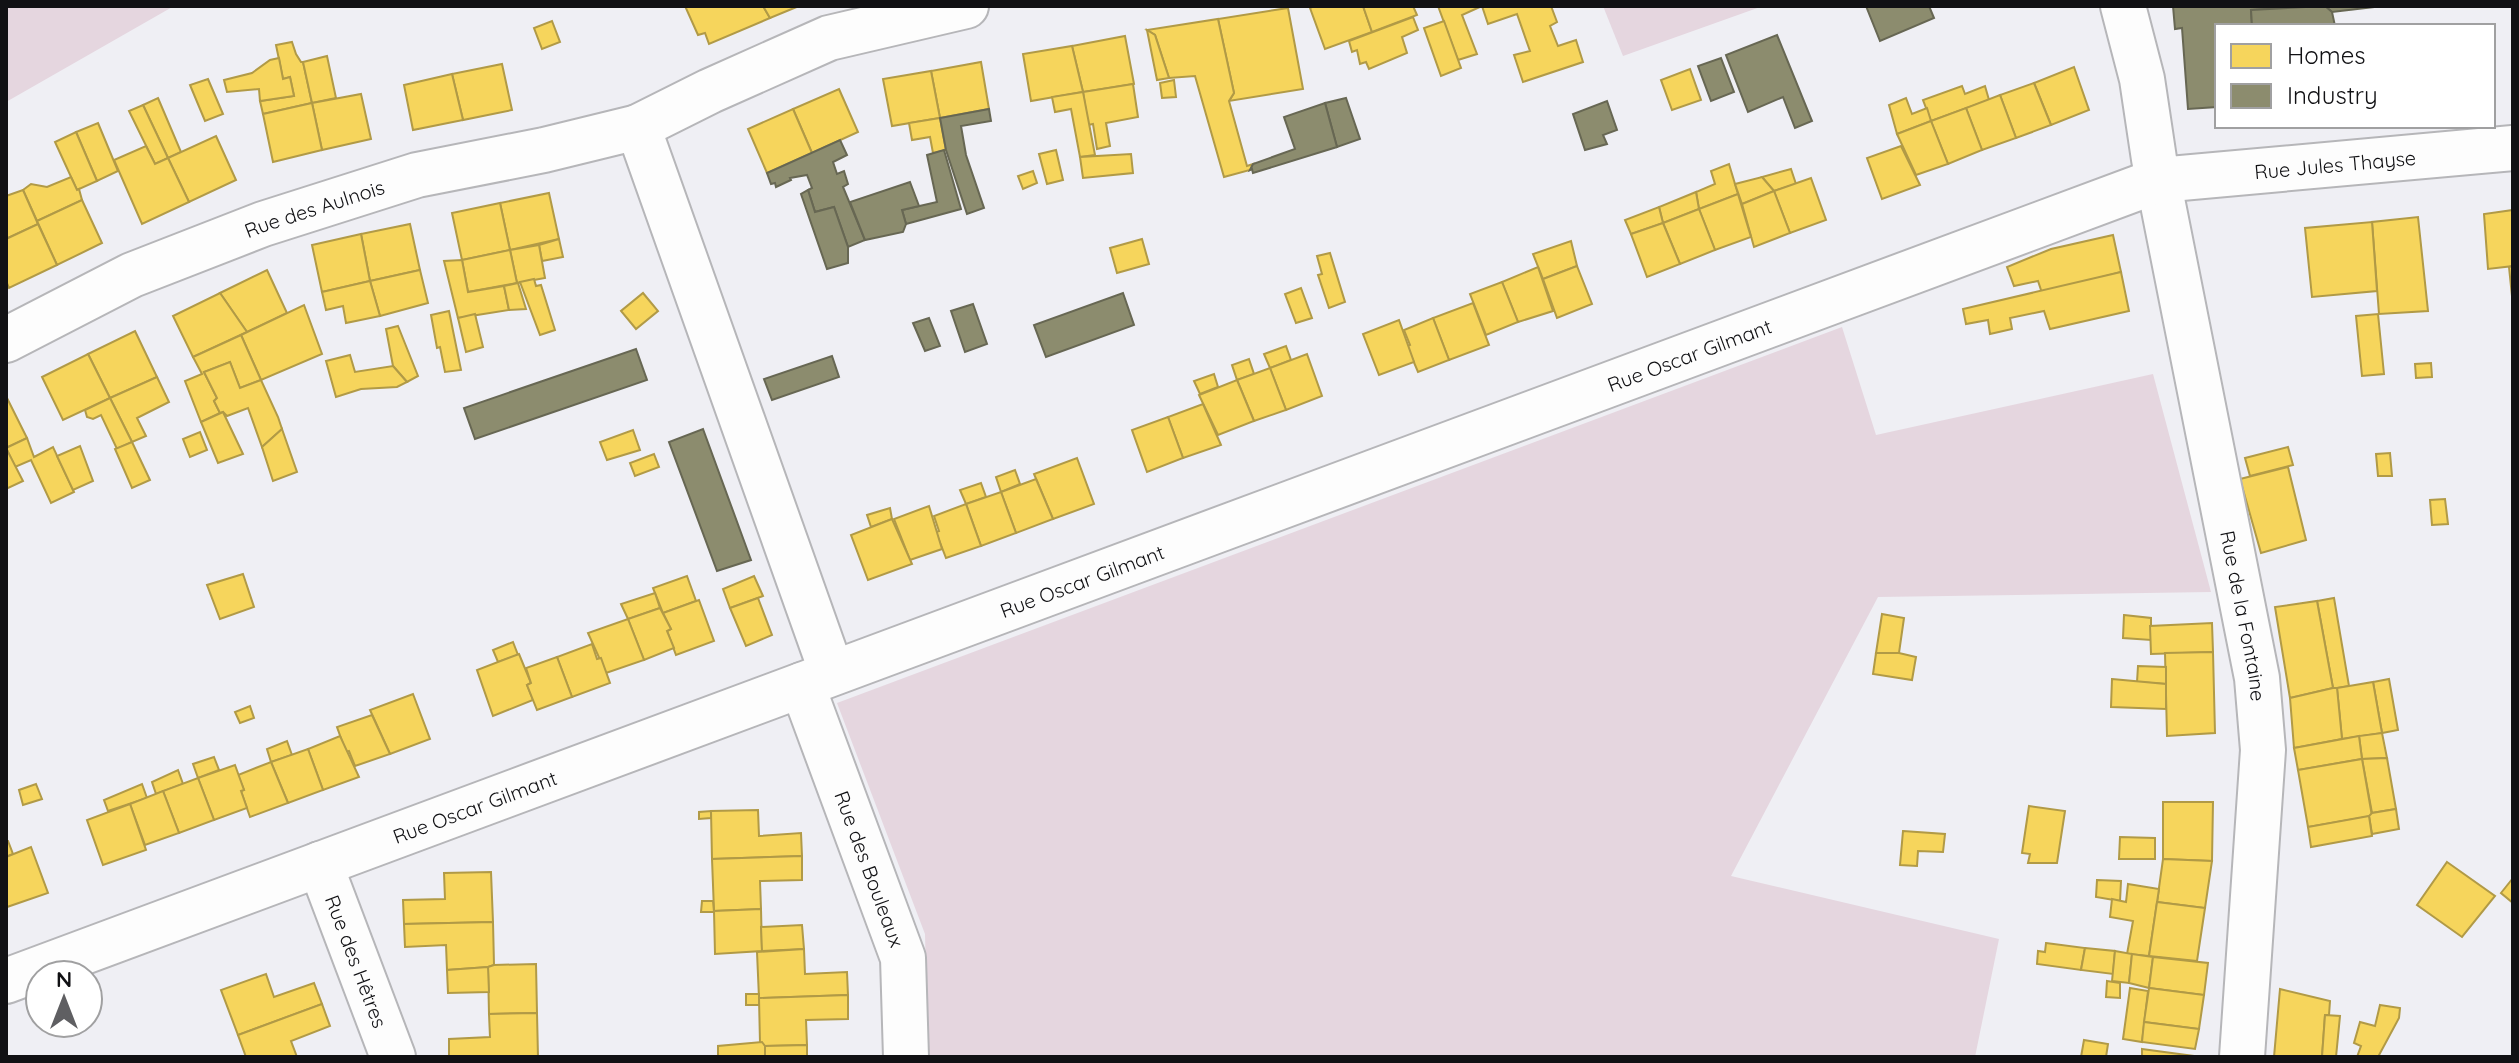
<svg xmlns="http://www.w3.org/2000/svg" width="2519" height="1063" viewBox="0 0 2519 1063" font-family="Quicksand,sans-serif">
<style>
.green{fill:#e5d6df}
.homes{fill:#f6d55c;stroke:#b19a46;stroke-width:2}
.industry{fill:#8c8c6e;stroke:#676753;stroke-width:2}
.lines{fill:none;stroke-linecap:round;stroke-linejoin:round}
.street-casing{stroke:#b6b6b9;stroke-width:48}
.street{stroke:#fdfdfd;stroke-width:44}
.labels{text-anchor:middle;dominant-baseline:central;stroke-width:8;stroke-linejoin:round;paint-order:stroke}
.street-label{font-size:20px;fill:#111114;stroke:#fff}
</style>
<rect width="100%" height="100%" fill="#efeff4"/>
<g class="green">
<polygon points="6,6 174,6 6,102"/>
<polygon points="1603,6 1763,6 1623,56"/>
<polygon points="1842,327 1876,435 2153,374 2211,592 1878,597 1731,876 1999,939 1975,1057 928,1057 925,934 837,703"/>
</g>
<g class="homes">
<polygon points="685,6 763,6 770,18 709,44 705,33 698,35"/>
<polygon points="763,6 799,6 770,18"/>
<polygon points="1314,6 1363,6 1372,32 1325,49 1310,8"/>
<polygon points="1363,6 1413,6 1417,15 1372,32"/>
<polygon points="1438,6 1482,6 1462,15 1477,54 1458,60"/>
<polygon points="1482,6 1551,6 1557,22 1550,26 1558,46 1576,40 1583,62 1523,82 1514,55 1530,51 1517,14 1488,24"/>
<polygon points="1288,8 1303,89 1229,101 1234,93 1218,19"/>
<polygon points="1413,17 1418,30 1402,37 1407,53 1369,69 1366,62 1360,64 1357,50 1352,52 1349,41"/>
<polygon points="1218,19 1234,93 1229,101 1247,166 1253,164 1250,170 1224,177 1195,76 1169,78 1155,35 1147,30"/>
<polygon points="552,21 560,42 542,49 534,28"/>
<polygon points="1444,21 1461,68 1441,76 1424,28"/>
<polygon points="1147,30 1155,35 1169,78 1157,80"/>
<polygon points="1125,36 1134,84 1083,92 1072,46"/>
<polygon points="292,42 296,54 301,62 303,62 312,103 263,114 260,101 294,96 290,77 283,79 276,45"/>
<polygon points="1072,46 1083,92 1031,101 1023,54"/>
<polygon points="327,56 336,98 312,103 303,62"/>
<polygon points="279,58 283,79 290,77 294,96 260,101 259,89 227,92 224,80 252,73 270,60"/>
<polygon points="981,62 989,109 940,118 931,71"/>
<polygon points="502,64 512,110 463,120 452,74"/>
<polygon points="2074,67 2089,110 2051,125 2034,83"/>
<polygon points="1690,69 1701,100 1672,110 1661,80"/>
<polygon points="931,71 940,118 892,126 883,79"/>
<polygon points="452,74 463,120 413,130 404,85"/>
<polygon points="208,79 223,114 205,121 190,85"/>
<polygon points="1174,80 1176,97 1162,98 1160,83"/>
<polygon points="2034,83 2051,125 2016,138 2000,95"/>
<polygon points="1133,84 1138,117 1106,123 1110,146 1097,149 1093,124 1088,125 1083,92"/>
<polygon points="1962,86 1965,94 1985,86 1989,100 1931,121 1923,100"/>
<polygon points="839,89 858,132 812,153 793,109"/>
<polygon points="1083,92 1095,155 1080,157 1071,109 1055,112 1052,97"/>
<polygon points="361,94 371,139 322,150 312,103"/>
<polygon points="2000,95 2016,138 1982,150 1966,108"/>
<polygon points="158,98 181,152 168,158 143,105"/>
<polygon points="1906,98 1912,114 1927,108 1931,121 1897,134 1889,105"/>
<polygon points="312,103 322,150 273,162 263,114"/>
<polygon points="143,105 168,158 155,164 129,111"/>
<polygon points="1966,108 1982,150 1948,164 1931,121"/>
<polygon points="793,109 812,153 767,173 748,129"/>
<polygon points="940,118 946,150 933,153 930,137 912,140 909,123"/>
<polygon points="1931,121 1948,164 1916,175 1897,134"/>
<polygon points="98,123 118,171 97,181 76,132"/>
<polygon points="76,132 97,181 77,190 55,142"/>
<polygon points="216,136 236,180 189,202 168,158"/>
<polygon points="146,146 155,164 168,158 189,202 142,224 114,160"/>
<polygon points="1901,146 1920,185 1882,199 1867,158"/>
<polygon points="1056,150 1063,180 1047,184 1039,154"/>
<polygon points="1131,154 1133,173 1083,178 1080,157"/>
<polygon points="1729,164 1738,194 1699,209 1696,192 1715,184 1711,171"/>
<polygon points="1791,169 1796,184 1774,191 1762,177"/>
<polygon points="1033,171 1037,183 1023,189 1018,176"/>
<polygon points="71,177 77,190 79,189 82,200 37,221 23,190 31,184 47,187"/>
<polygon points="1762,177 1774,191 1742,204 1735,184"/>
<polygon points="1811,178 1826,220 1790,233 1774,191"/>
<polygon points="23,190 38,224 6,239 6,196"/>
<polygon points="1774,191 1790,233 1754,247 1742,204"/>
<polygon points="1696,192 1699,209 1663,223 1659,207"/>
<polygon points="549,193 559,239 510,250 500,203"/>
<polygon points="1738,194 1751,237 1715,250 1699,209"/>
<polygon points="82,200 102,243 57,265 37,221"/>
<polygon points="500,203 510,250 462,260 452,213"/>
<polygon points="1659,207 1663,223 1631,234 1625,220"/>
<polygon points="1699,209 1715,250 1680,264 1663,223"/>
<polygon points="2513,210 2513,266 2488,269 2484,214"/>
<polygon points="2418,217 2428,311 2379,314 2372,222"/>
<polygon points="2372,222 2377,291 2312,297 2305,228"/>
<polygon points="1663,223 1680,264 1647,277 1631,234"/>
<polygon points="38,224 57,265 9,288 6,281 6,239"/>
<polygon points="410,224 420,270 370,281 361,234"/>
<polygon points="361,234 370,281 322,292 312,245"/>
<polygon points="2113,235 2121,272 2042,293 2038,281 2014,286 2007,267 2051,249"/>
<polygon points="559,239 563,257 542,261 539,245"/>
<polygon points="1142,239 1149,264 1117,273 1110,248"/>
<polygon points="1571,241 1577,266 1543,279 1533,254"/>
<polygon points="539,245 545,278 517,283 510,250"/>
<polygon points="510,250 517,283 468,292 462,260"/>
<polygon points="1330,253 1345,302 1329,308 1318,275 1322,274 1317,256"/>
<polygon points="462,260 468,292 504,286 509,310 458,318 444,261"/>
<polygon points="1577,266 1592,304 1557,318 1543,279"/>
<polygon points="2513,266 2513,306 2509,267"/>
<polygon points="1538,267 1553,311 1518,322 1502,282"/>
<polygon points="267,270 287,313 247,332 220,293"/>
<polygon points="420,270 428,303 380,316 370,281"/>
<polygon points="2121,272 2129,311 2050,329 2044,311 2010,318 2012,329 1990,334 1988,320 1966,324 1963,309"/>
<polygon points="534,279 536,286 541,285 555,330 540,335 520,282"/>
<polygon points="370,281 380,316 346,323 343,306 326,310 322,292"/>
<polygon points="1502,282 1518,322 1486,335 1470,294"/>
<polygon points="518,283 526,309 509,310 504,286"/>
<polygon points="1301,288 1312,318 1296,323 1285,294"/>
<polygon points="220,293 247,332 193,357 173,316"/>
<polygon points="643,293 658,311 636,329 621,311"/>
<polygon points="1473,303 1489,345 1449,360 1433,318"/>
<polygon points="304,305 322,354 261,380 241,335"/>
<polygon points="449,311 461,370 445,372 440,347 437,348 431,315"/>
<polygon points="475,314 483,347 466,352 458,318"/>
<polygon points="2378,314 2384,374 2362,376 2356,316"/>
<polygon points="1433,318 1449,360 1418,372 1407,346 1410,345 1404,330"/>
<polygon points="1399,320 1414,362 1379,375 1363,334"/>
<polygon points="398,326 418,376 407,382 393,366 386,329"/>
<polygon points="135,331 157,377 110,398 88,354"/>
<polygon points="241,335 261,380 240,388 230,362 204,372 217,398 214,401 220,413 201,422 185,381 202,374 193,357"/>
<polygon points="1286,346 1291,360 1270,368 1264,354"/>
<polygon points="88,354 110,398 63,420 42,377"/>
<polygon points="1307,354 1322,396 1286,410 1270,368"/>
<polygon points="350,355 355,372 393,366 407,382 397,387 361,389 336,397 326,361"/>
<polygon points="1249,359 1254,374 1237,380 1232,365"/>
<polygon points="230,362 240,388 261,380 278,417 282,429 262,447 248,408 227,416 223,412 220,413 214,401 217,398 204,372"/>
<polygon points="2431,363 2432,377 2416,378 2415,364"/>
<polygon points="1270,368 1286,410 1254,421 1237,380"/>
<polygon points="1214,374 1218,387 1200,394 1194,381"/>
<polygon points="157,377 169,402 137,418 146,436 132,442 110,398"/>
<polygon points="1237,380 1254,421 1218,435 1199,395"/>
<polygon points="6,396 27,438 6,448"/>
<polygon points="110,398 132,442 117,449 101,415 93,419 87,417 85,410"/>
<polygon points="1203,404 1221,445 1183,458 1168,417"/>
<polygon points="223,412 243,454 218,463 201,422"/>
<polygon points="1168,417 1183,458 1147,472 1132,430"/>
<polygon points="282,429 297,472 273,481 262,447"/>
<polygon points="633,430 640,450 607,460 600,442"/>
<polygon points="200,432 207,450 190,457 183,439"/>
<polygon points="27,438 34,457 53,447 74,492 51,503 31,460 15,467 6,448"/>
<polygon points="132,442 150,480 132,488 115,449"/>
<polygon points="80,446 93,481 73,490 57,456"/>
<polygon points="2288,447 2293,465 2250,476 2245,458"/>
<polygon points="6,448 23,481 6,489"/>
<polygon points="2390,453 2392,476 2378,476 2376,454"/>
<polygon points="654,454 659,467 635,476 630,463"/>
<polygon points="1077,458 1094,504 1053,519 1034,474"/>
<polygon points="2288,467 2306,540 2261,553 2240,479"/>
<polygon points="1015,470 1020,484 1001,492 996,477"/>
<polygon points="1036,479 1053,519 1016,533 1001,492"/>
<polygon points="981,483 986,497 966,504 960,490"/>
<polygon points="1001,492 1016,533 981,546 966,504"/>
<polygon points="2445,499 2448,524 2432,525 2430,500"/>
<polygon points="966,504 981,546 946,558 936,532 939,531 934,516"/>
<polygon points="929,506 942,549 910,560 894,519"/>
<polygon points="890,508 892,519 871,527 867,515"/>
<polygon points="892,519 912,564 868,580 851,535"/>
<polygon points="243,574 254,607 220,619 207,585"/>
<polygon points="687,576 696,601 663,613 653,588"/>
<polygon points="754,576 763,596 730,608 723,589"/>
<polygon points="655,593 660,608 628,619 621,604"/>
<polygon points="758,598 772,635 746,646 730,608"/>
<polygon points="2334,598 2349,686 2337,688 2333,688 2317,601"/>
<polygon points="699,600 714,641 676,655 667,631 671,629 663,613"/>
<polygon points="2317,601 2333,688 2290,698 2275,607"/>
<polygon points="660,608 671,629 667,631 674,648 644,660 628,619"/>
<polygon points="1882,614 1904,618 1899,653 1876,653"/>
<polygon points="2124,615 2151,618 2151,640 2123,638"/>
<polygon points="628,619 644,660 606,673 588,633"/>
<polygon points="2212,623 2213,652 2151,654 2150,626"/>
<polygon points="513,642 518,655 498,662 493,650"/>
<polygon points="592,644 597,659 601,658 610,683 572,697 557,657"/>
<polygon points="2213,652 2215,733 2167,736 2165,653"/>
<polygon points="1876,653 1899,653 1916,657 1912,680 1873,674"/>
<polygon points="519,654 531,683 527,685 533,700 493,716 477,670"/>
<polygon points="557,657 572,697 537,710 527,685 531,683 526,668"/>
<polygon points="2138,666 2166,667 2166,684 2137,682"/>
<polygon points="2112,679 2166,684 2166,709 2111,707"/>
<polygon points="2389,679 2398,730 2382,733 2373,682"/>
<polygon points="2373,682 2382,733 2342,739 2337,688"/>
<polygon points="2333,688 2337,688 2342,739 2294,748 2290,698"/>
<polygon points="413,694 430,739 390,754 370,710"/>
<polygon points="250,706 254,718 240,723 235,712"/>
<polygon points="372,715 390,754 355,766 349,751 346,752 337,727"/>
<polygon points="2382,733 2387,758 2362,759 2359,736"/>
<polygon points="340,736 359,777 323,790 308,749"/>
<polygon points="2359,736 2362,759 2298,770 2294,748"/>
<polygon points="287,741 292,755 271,762 267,749"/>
<polygon points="308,749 323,790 288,803 271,762"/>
<polygon points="214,757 219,770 198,778 193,764"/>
<polygon points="2387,758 2396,809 2372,813 2362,759"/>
<polygon points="2362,759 2372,816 2308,827 2298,770"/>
<polygon points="271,762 288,803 250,817 241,791 244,790 238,775"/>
<polygon points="235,765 244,790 241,791 247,808 214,820 198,778"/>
<polygon points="178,770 183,784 156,794 152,782"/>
<polygon points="198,778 214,820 179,833 163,791"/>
<polygon points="36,784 42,799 23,805 19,790"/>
<polygon points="142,784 147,798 108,811 104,800"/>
<polygon points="163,791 179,833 145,845 130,804"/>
<polygon points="2163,802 2213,802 2212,861 2163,859"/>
<polygon points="130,804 146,850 103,865 87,820"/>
<polygon points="2029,806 2065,811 2057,863 2028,863 2030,854 2022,853"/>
<polygon points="2396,809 2399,829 2372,834 2369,816 2372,813"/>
<polygon points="758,810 759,836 801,833 802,856 712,859 711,811"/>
<polygon points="711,811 711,818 699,819 699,812"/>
<polygon points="2369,816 2372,836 2311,847 2308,827"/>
<polygon points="1903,831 1945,834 1943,852 1918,851 1917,866 1900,865"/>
<polygon points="2120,837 2155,838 2155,859 2119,859"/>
<polygon points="6,841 8,841 13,854 6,857"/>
<polygon points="31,847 48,893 7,907 6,857"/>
<polygon points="802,856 802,880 760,881 761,909 714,911 712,859"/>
<polygon points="2163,859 2212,861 2205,908 2157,902"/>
<polygon points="2447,862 2495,896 2462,937 2417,905"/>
<polygon points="491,872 493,922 404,924 403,900 445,899 444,873"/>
<polygon points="2513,878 2513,903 2501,893"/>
<polygon points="2097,880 2121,881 2120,901 2096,897"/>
<polygon points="2128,884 2159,889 2149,956 2127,954 2133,921 2110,917 2112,899 2126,902"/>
<polygon points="702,901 713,901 714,912 701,912"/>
<polygon points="2157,902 2205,908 2197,961 2149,956"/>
<polygon points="761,909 762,951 715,954 714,911"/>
<polygon points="493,922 494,965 488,967 447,970 446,945 405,947 404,924"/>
<polygon points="802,925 804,949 762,951 761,927"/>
<polygon points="2046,943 2085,948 2081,970 2037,964 2038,951 2045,952"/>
<polygon points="2085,948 2115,951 2113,974 2081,970"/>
<polygon points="804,949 805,974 847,972 848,995 759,998 757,952"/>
<polygon points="2115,951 2132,954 2129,983 2112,981"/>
<polygon points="2132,954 2153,957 2149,988 2129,983"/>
<polygon points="2153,957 2208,963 2204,995 2149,988"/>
<polygon points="536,964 537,1013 489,1014 488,967 494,965"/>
<polygon points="488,967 489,992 448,993 447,970"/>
<polygon points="266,974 274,997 314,983 322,1004 238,1035 221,990"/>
<polygon points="2107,981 2120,983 2120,998 2106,997"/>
<polygon points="2130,988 2148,991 2142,1042 2123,1039"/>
<polygon points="2149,988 2204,995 2199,1029 2144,1022"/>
<polygon points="2280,989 2330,1001 2329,1015 2325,1015 2322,1057 2274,1057"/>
<rect x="746" y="994" width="13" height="11"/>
<polygon points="848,995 848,1019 806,1020 807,1045 765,1046 760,1043 759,998"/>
<polygon points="322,1004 330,1026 291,1041 297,1057 246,1057 238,1035"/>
<polygon points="2380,1005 2400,1008 2399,1018 2378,1057 2357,1057 2361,1046 2354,1043 2360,1022 2375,1026"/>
<polygon points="537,1013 538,1057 449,1057 449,1039 490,1037 489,1014"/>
<polygon points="2325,1015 2340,1016 2336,1057 2322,1057"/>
<polygon points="2144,1022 2199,1029 2195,1049 2142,1042"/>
<polygon points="2084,1040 2108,1044 2106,1057 2081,1057"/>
<polygon points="762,1042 765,1046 765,1057 718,1057 718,1046"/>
<polygon points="807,1045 807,1057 765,1057 765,1046"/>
<polygon points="2142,1049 2194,1056 2196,1057 2142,1057"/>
</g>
<g class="industry">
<polygon points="1866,6 1929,6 1934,18 1880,41"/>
<polygon points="2173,6 2383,6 2332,12 2325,6 2251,10 2252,26 2217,26 2217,107 2188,109 2182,28 2175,29"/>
<polygon points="2325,6 2332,12 2335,26 2252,26 2251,10"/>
<polygon points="1777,35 1812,121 1795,128 1783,97 1748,112 1726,55"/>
<polygon points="1721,58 1734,92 1711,101 1698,66"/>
<polygon points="1346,98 1360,139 1337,147 1325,103"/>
<polygon points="1607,101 1617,130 1603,135 1607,144 1585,150 1573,114"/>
<polygon points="1325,103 1337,147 1253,173 1252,169 1250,170 1253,164 1295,149 1284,117"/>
<polygon points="989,109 991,121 961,126 966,155 984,208 967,214 946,150 940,118"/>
<polygon points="840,140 847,155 833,162 837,174 844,171 848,184 843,187 865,240 848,247 834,207 815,212 808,190 812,188 807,175 790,178 791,180 776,187 775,183 771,184 767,173"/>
<polygon points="944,150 961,209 906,224 902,210 937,202 927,155"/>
<polygon points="910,182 919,206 902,210 906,224 903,232 865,240 850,202"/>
<polygon points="808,190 815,212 834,207 848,247 848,263 827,269 801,194"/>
<polygon points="1123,293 1134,325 1046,357 1034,325"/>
<polygon points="973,304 987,344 965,352 951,311"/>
<polygon points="929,318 940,346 925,351 913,323"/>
<polygon points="636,349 647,380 475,439 464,408"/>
<polygon points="832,356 839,377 772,400 764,379"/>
<polygon points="703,429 751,560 717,571 669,442"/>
</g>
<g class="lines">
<g class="street-casing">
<g id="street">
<path id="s1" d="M2123,6L2142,79L2154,159L2257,678L2263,750L2242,1057"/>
<polyline points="638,127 710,91 829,38 966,6"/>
<path id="s2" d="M6,340L132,275L263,224L417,175L544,150L638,127L832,673"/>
<path id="s3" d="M802,685L903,958L906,1057"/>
<path id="s4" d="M320,864L393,1057"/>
<path id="s5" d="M6,981L2159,180L2513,148"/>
</g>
</g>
<use href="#street" class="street"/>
</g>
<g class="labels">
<g class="street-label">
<text stroke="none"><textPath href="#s5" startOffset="2474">Rue Jules Thayse</textPath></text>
<text stroke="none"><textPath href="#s2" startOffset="336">Rue des Aulnois</textPath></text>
<text stroke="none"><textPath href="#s5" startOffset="1796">Rue Oscar Gilmant</textPath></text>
<text stroke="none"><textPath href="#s5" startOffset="1148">Rue Oscar Gilmant</textPath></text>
<text stroke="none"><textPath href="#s1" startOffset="622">Rue de la Fontaine</textPath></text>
<text stroke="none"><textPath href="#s5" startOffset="500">Rue Oscar Gilmant</textPath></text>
<text stroke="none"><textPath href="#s3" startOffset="196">Rue des Bouleaux</textPath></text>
<text stroke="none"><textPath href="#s4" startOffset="104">Rue des Hêtres</textPath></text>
</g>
</g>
<rect width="2519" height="1063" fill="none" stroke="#111114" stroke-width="16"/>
<rect x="2215" y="24" width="280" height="104" fill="#ffffff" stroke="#a0a0a1" stroke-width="2"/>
<rect x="2231" y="44" width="40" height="24" fill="#f6d55c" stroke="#a0a0a1" stroke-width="2"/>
<text x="2287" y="64" font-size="24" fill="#111114">Homes</text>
<rect x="2231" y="84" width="40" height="24" fill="#8c8c6e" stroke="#a0a0a1" stroke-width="2"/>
<text x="2287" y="104" font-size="24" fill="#111114">Industry</text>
<g transform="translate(64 999)"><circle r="38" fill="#ffffff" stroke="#a0a0a1" stroke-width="2"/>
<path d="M0-6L14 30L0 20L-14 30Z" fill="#5f5f62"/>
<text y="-12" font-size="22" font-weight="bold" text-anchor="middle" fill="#111114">N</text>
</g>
</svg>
